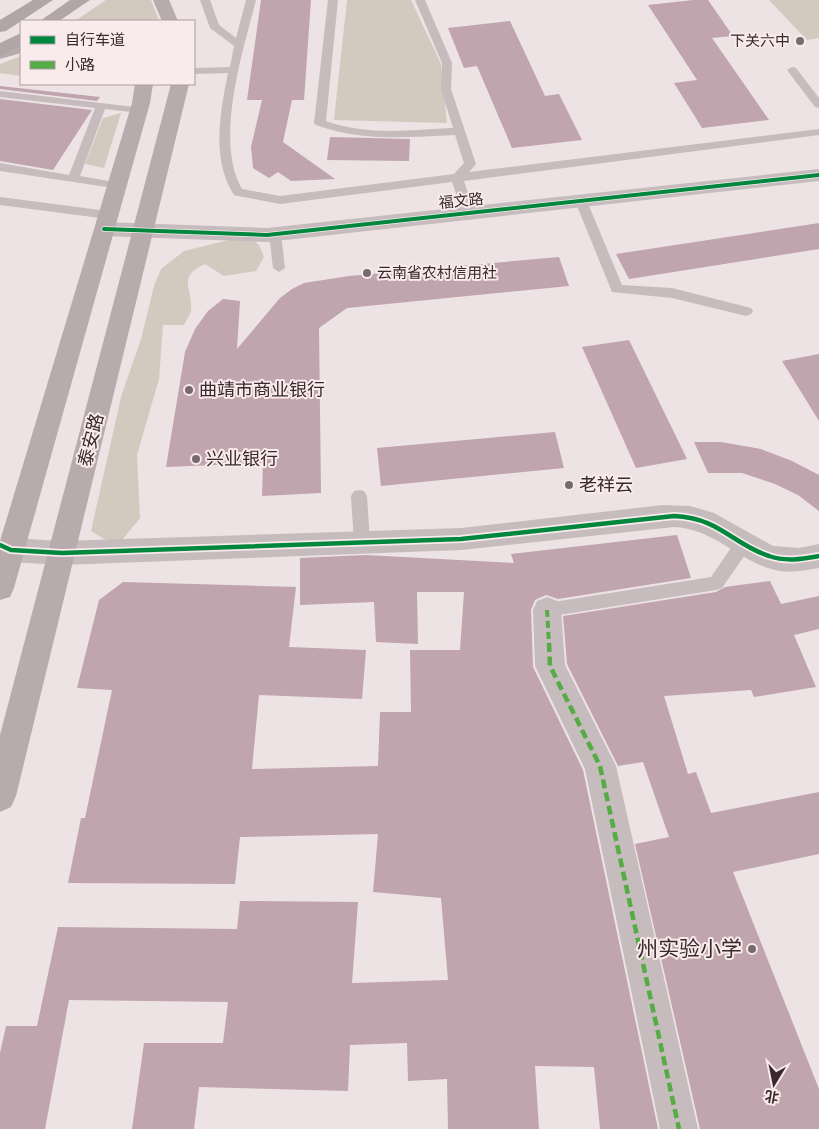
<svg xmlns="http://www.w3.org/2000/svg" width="819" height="1129" viewBox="0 0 819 1129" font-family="'Nunito Sans','Noto Sans SC',sans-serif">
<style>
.green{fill:#d4c9be}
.building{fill:#c0a4ae}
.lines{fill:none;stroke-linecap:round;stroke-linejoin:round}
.service{fill:#c6bbbd;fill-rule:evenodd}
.minor{fill:#c6bbbd;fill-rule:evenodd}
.tertiary{fill:#c6bbbd;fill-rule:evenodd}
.secondary{fill:#b7abae;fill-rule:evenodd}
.trunk{fill:#b0a6a8;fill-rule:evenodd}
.quiet-far1{stroke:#55ab44;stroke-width:4;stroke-dasharray:7 4;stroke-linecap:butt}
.quiet{stroke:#55ab44;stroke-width:4.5;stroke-dasharray:9 4.5;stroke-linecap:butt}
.cycleway-far1-casing{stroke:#f9eaeb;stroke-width:5.5}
.cycleway-casing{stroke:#f9eaeb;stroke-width:8}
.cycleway-far1{stroke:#00873e;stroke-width:4}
.cycleway{stroke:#00873e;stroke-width:4.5}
.poi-dot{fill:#776a6e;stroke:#f9eaeb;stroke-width:2}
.labels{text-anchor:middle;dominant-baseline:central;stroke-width:4;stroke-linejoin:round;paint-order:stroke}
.far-poi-label{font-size:15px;fill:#37292e;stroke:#f9eaeb;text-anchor:end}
.far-street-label{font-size:15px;fill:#37292e;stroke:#f9eaeb}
.poi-label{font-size:18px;fill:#37292e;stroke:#f9eaeb;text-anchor:start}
.street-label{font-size:18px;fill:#37292e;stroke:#f9eaeb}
.near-poi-label{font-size:21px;fill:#37292e;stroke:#f9eaeb;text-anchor:end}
</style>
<rect width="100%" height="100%" fill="#ede2e4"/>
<g class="green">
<polygon points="106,0 151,0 159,21 75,21"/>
<polygon points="347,0 411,0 441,64 447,123 334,120"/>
<polygon points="769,0 819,0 819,38 807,40"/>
<polygon points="21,56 21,76 0,73 0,64"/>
<polygon points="121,113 104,168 85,164 103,118"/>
<path d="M251,238L259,245L264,257L256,271L224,276L205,264C176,277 193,288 191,311C190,315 186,321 184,325H163L159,379L137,455L140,518L122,540H106L91,531L121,397L141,339L154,286L161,269L184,251L233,239Z"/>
</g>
<g class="building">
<polygon points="261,0 311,0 304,100 292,100 283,142 335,179 291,181 278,172 269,178 253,168 251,147 262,100 247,100"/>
<polygon points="693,0 708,0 733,36 712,38 769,120 702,128 674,83 697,80 648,5"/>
<polygon points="510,21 545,96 559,94 582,140 512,148 477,66 464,68 448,28"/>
<polygon points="0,86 100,97 97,101 0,89"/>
<polygon points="0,99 92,110 53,170 0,161"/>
<polygon points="330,137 410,139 409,161 327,160"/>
<polygon points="819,223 819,249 629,279 616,254"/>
<polygon points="559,257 569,286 347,308 319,328 321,493 262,496 263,463 166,467 185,352 195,329 208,311 223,299 240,301 237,349 280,298 292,289 304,283 349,276"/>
<polygon points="629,340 687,459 636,468 582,347"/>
<polygon points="819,354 819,421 782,361"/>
<polygon points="555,432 564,468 381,486 377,448"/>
<polygon points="694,442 721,442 761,449 792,461 819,475 819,511 798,495 775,484 742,473 708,473"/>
<polygon points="677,535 691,578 558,599 546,595 535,600 531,610 533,667 583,770 658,1129 600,1129 594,1067 535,1066 539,1129 448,1129 447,1079 408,1081 407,1043 350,1045 348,1091 199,1087 194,1129 132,1129 144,1043 223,1043 228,1002 69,1000 45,1129 0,1129 0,1053 6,1026 37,1026 58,927 237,929 240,901 358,902 352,983 448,980 441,898 373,892 378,834 240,837 235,884 68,883 81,818 85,818 112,690 77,688 99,600 123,582 296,587 289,647 366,650 362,699 259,695 252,769 378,766 380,712 411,712 410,650 460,650 464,592 417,592 418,644 376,642 374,602 300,605 300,558 366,555 514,563 511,554"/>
<polygon points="770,581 781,604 819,596 819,629 794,635 816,687 754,697 751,690 664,696 688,774 696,772 711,813 819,792 819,854 733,872 819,1089 819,1129 700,1129 635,844 669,837 643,762 618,766 567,664 563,616 716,592 725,587"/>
</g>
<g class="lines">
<g class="service">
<path d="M200,0H210L219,25L236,38L246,0H256C243,51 214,141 242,189L280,196L454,174L464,163L455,135C407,137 362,142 316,125L314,123L328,0H338L326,121C367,136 410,130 453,128L441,89L442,63L415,0H425L452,63L451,89L476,164L469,172L819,129V135L464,181L475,213L469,217L463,213L452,182L280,204L238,196L234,195C211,159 220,113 228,73L194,74V68L230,67L234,46L210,28Z"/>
<polygon points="792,67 796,68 819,98 819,108 815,107 787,70"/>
<polygon points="0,91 143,108 143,112 139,113 105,109 80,176 120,183 120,189 0,171 0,163 69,175 95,108 0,97"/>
<polygon points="0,197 108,211 114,215 108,219 0,205"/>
<polygon points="581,197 587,201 622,285 672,288 751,308 753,311 751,314 746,316 672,298 612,292 575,201"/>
<polygon points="275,230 281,234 285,268 279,272 273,268 269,234"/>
<polygon points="359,490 364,491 367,496 370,543 368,548 362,550 356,548 354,543 351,496 354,491"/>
<polygon points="743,537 749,539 751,544 749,549 722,588 716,590 547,617 541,615 539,610 541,605 547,603 711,577 737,539"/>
</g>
<g class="minor">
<path d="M663,505L690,506L714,513L773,546L799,548L819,544V568C806,570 793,573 780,571C740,564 717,529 674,527L461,550L62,565L11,562L1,558V542L11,538L62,541L461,528Z"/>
<polygon points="547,597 557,601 561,610 565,665 616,766 698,1129 660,1129 585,769 535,666 533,610 537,601"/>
</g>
<polygon class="tertiary" points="819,169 819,181 267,242 104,236 97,234 94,229 97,224 104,222 267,228"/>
<g class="secondary">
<polygon points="153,0 169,0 178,21 162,21"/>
<polygon points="21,42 21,53 0,59 0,48"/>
<polygon points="135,84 153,84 150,103 14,588 10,597 0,600 0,541 132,103"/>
<polygon points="171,84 189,84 16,796 11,807 0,812 0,735"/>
</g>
<g class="trunk">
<polygon points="33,0 53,0 6,31 0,32 0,20"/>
<polygon points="70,0 90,0 59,21 40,21"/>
<polygon points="21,33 21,45 0,56 0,43"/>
</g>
<polyline class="quiet-far1" points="547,610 549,644"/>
<polyline class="quiet" points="549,643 550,666 600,766 679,1129"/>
<g class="cycleway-far1-casing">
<polyline id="cycleway-far1" points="104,229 267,235 819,175"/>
</g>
<g class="cycleway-casing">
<path id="cycleway" d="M0,545L11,550L62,553L461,539L674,516C720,518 732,544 769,556C786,562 802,559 819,556"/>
</g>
<use href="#cycleway-far1" class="cycleway-far1"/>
<use href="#cycleway" class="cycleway"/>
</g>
<g class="poi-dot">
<circle cx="800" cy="41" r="5"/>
<circle cx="367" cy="273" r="5"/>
<circle cx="189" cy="390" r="5"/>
<circle cx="196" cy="459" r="5"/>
<circle cx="569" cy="485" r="5"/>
<circle cx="752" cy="949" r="5"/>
</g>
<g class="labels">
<g class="far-poi-label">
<text x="790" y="41">下关六中</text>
<text x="377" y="273" text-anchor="start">云南省农村信用社</text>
</g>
<g class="far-street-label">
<text transform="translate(461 201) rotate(-6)">福文路</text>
</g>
<g class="poi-label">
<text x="199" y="390">曲靖市商业银行</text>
<text x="206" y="459">兴业银行</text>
<text x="579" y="485">老祥云</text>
</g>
<g class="street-label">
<text transform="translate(91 440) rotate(-76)">泰安路</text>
</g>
<g class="near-poi-label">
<text x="742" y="949">州实验小学</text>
</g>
</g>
<rect x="20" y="20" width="175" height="65" fill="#f9eaeb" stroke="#ab9d9f"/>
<rect x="30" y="36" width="25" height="8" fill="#00873e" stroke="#ab9d9f"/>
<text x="65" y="45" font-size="15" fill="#37292e">自行车道</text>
<rect x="30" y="61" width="25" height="8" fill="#55ab44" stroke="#ab9d9f"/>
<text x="65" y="70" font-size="15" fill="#37292e">小路</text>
<g transform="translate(774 1084) rotate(190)" stroke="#f9eaeb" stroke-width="4" paint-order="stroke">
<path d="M0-4L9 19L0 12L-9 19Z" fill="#37292e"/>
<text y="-8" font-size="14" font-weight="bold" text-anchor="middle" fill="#37292e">北</text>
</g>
</svg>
